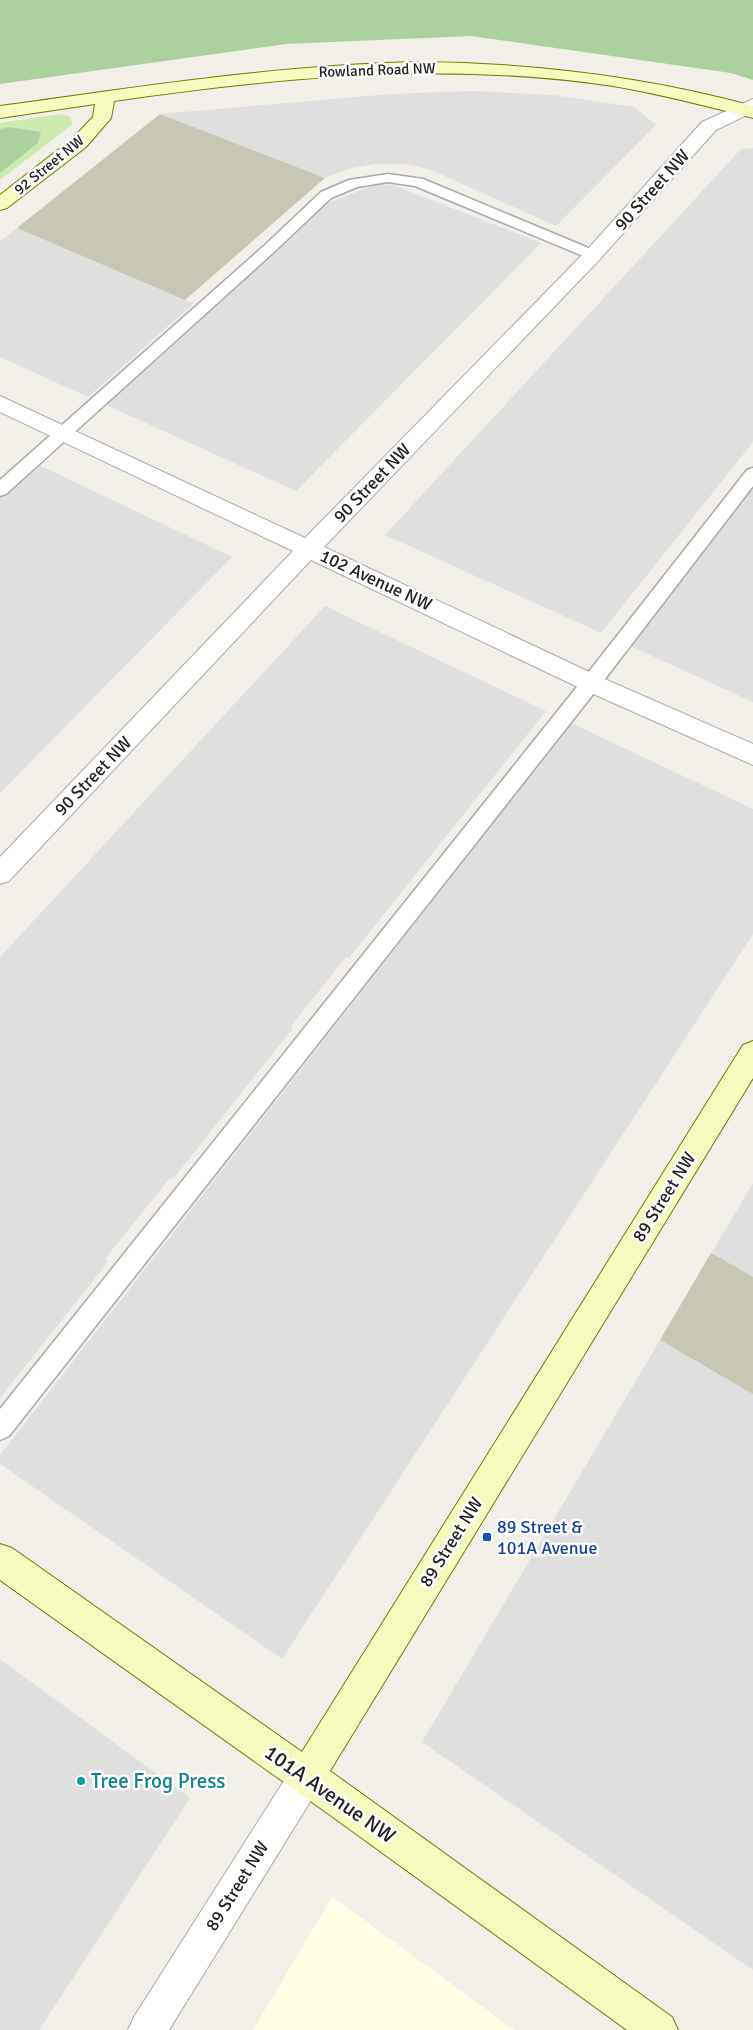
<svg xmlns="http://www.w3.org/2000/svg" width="753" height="2030" viewBox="0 0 753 2030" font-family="Signika,sans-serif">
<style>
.residential{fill:#e0dfdf}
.education{fill:#ffffe5}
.construction{fill:#c7c7b4}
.grass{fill:#cdebb0}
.forest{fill:#add19e}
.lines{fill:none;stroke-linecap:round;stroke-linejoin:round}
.lane-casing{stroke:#a9a9a9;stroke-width:3}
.street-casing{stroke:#a9a9a9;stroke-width:2}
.secondary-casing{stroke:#707d05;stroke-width:2}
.lane{fill:#fff;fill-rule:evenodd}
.street{fill:#fff;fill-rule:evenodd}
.secondary{fill:#f7fabf;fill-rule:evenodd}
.transit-dot{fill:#1a4fb4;stroke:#fff;stroke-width:2}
.culture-dot{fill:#0f9aa8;stroke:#fff;stroke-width:2}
.labels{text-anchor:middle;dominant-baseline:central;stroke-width:5;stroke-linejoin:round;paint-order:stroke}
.far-street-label{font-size:15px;fill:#222;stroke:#fff}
.street-label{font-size:18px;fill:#222;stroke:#fff}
.transit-label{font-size:18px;fill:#164399;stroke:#fff;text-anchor:start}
.near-culture-label{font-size:21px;fill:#0d838f;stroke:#fff;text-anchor:start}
.near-street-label{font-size:21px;fill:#222;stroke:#fff}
</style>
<rect width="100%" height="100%" fill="#f2efe9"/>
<g class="residential">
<polygon points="472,91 554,95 634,107 656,125 556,226 431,170 404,164 375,164 348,169 325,178 160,114 391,94"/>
<polygon points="753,148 753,442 601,633 385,535 741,149"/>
<polygon points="377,184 393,185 541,243 296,491 104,404 151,362 154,363 328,203"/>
<polygon points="17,228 185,300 194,303 88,397 0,357 0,241"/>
<polygon points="37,464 232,557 0,793 0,497"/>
<polygon points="753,484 753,702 628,645"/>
<polygon points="325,606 546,711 349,958 346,957 291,1026 293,1028 173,1179 170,1178 105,1259 108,1262 0,1398 0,957"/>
<polygon points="571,723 753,809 753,934 282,1659 0,1464 0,1455"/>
<polygon points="753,1183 753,1970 422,1742"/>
<polygon points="0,1659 190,1798 39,2030 0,2030"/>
</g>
<polygon class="education" points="332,1897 371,1925 514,2030 253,2030"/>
<g class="construction">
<polygon points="160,114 325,178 185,300 17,228"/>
<polygon points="711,1253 753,1277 753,1394 660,1340"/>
</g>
<polygon class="grass" points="60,114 70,117 73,124 0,180 0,123"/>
<g class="forest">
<polygon points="0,0 753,0 753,80 731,73 471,36 286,44 0,84"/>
<polygon points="9,127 41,132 38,143 0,173 0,129"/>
</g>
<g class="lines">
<g class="lane-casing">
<g id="lane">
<polygon points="388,174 423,179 598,252 601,255 598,258 588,258 415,186 388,182 357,187 331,198 275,251 6,494 0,496 0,480 265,245 321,192 349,180"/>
<polygon points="753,468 753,486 598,688 9,1436 0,1440 0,1409 584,678 747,470"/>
</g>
</g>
<g class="street-casing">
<g id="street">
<polygon points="753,99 753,112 716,130 600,259 324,547 600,677 753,744 753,765 582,689 311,560 9,881 0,884 0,857 293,551 0,412 0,396 305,538 586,251 702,122"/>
<polygon points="306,1759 318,1765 324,1777 318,1789 169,2030 128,2030 134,2017 294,1765"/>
</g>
</g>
<g class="secondary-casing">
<g id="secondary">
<path d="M418,62C532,63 643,76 753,106V118C706,106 661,94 613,86C446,61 280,77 114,101L111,118L86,147L7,208L0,210V195L72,139L93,117L95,104L0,118V106C139,87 277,65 418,62Z"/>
<polygon points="753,1041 753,1078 330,1771 672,2017 678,2030 627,2030 330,1815 0,1580 0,1544 12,1548 302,1752 743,1045"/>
</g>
</g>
<use href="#lane" class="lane"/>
<use href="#street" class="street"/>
<use href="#secondary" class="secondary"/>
</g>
<rect class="transit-dot" x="482" y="1532" width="10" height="10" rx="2.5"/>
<circle class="culture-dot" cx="81" cy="1781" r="5"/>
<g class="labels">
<g class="far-street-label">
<text transform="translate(377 70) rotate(-2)">Rowland Road NW</text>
<text transform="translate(49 165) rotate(-39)">92 Street NW</text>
</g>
<g class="street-label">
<text transform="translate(652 190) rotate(-48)">90 Street NW</text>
<text transform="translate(372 483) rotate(-46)">90 Street NW</text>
<text transform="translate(376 580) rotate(25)">102 Avenue NW</text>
<text transform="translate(93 776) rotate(-46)">90 Street NW</text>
<text transform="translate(664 1197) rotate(-58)">89 Street NW</text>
<text transform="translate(451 1542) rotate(-58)">89 Street NW</text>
<text transform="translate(237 1886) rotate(-58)">89 Street NW</text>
</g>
<g class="transit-label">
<text x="497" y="1527">89 Street &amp;<tspan x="497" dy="21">101A Avenue</tspan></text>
</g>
<g class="near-culture-label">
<text x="91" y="1781">Tree Frog Press</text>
</g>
<g class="near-street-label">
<text transform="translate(330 1794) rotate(35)">101A Avenue NW</text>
</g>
</g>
</svg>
